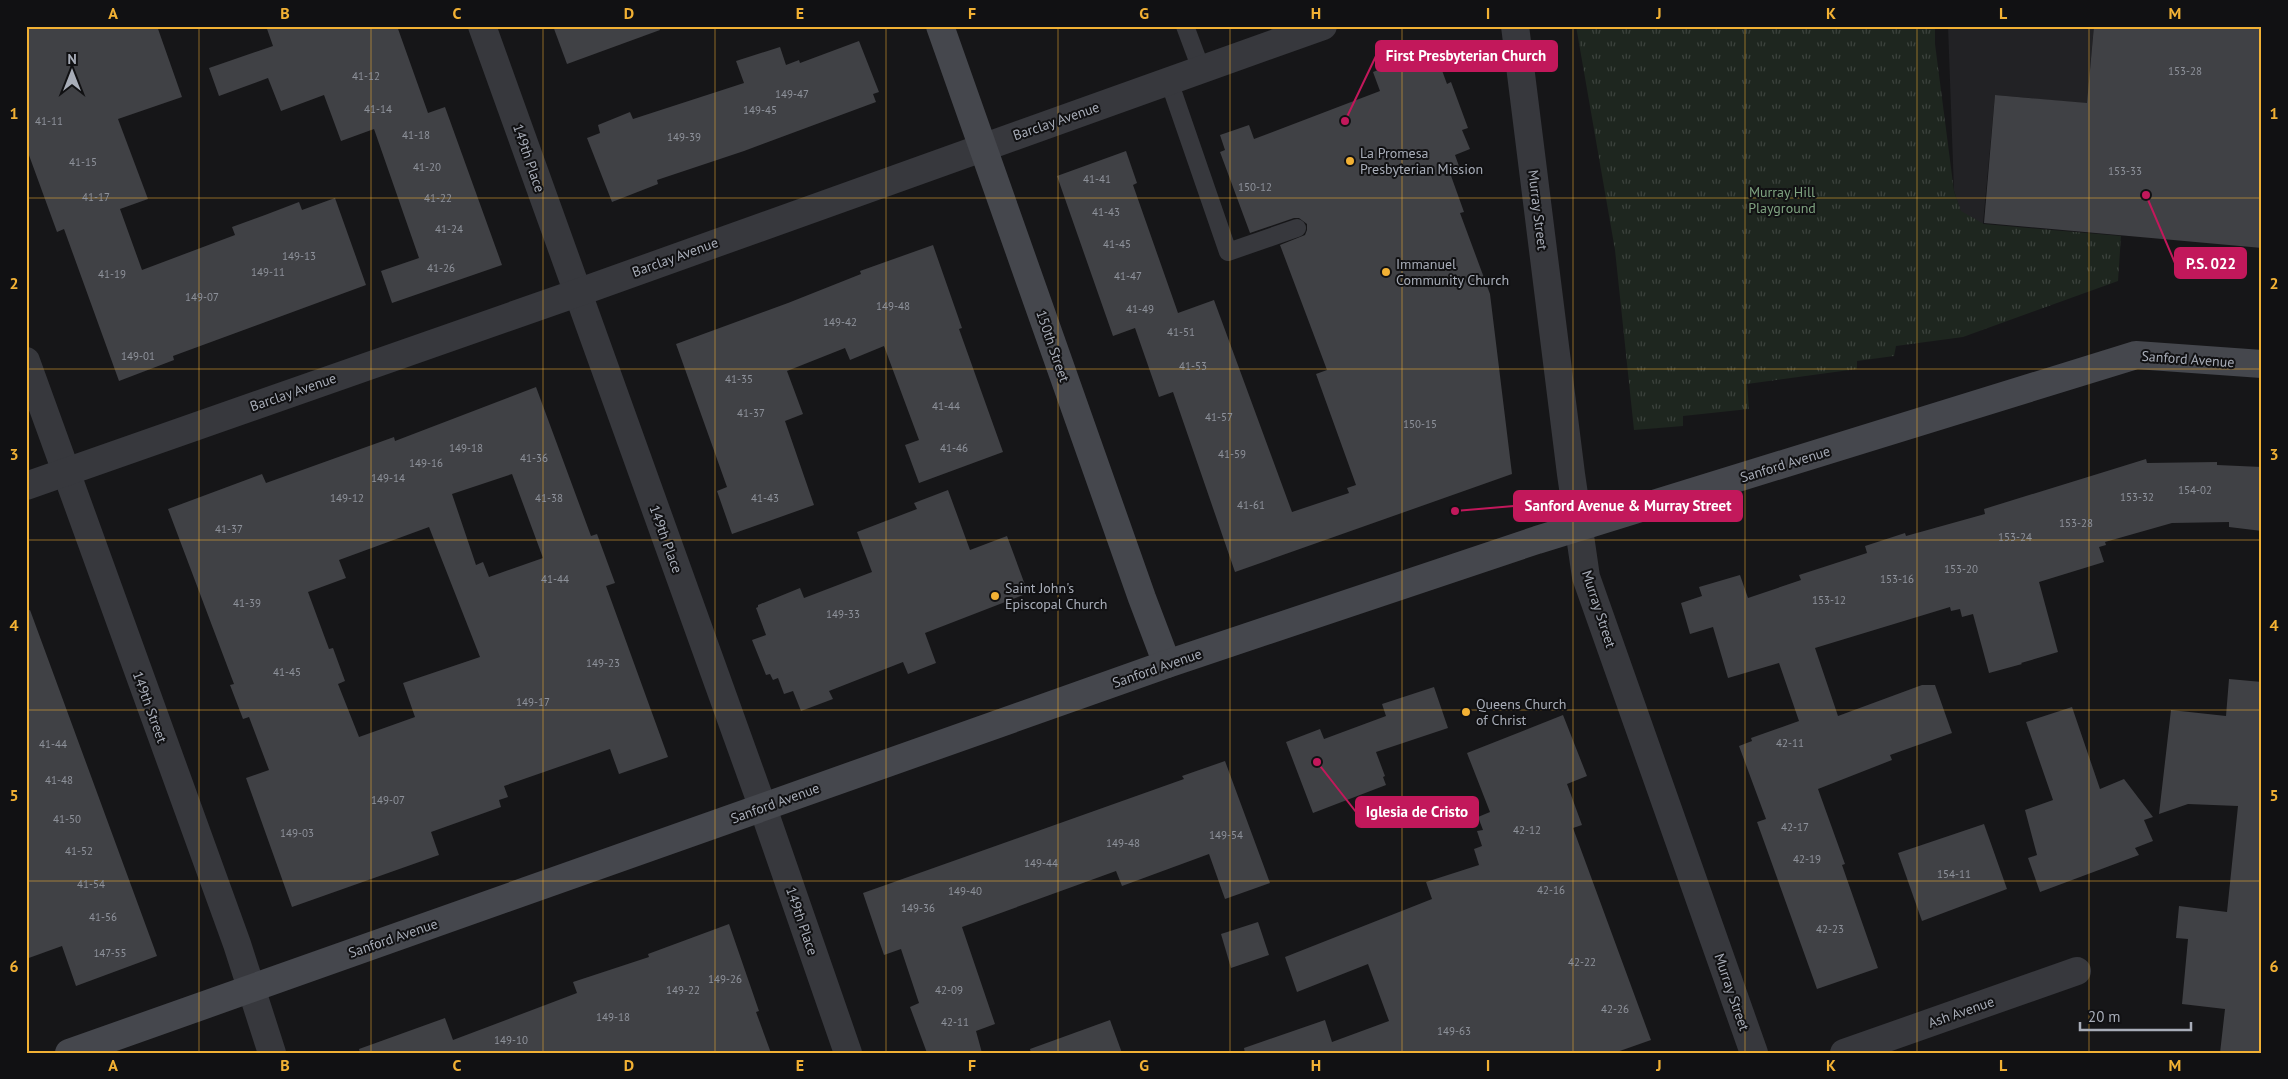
<svg xmlns="http://www.w3.org/2000/svg" width="2288" height="1079" viewBox="0 0 2288 1079" font-family="'PT Sans',sans-serif">
<style>
.built{fill:#222225}
.park{fill:url(#park-tufts)}
.building{fill:#404145;fill-rule:evenodd}
.lines{fill:none;stroke-linecap:round;stroke-linejoin:round}
.lane{stroke:#37383d;stroke-width:18}
.street{stroke:#37383d;stroke-width:28}
.secondary{stroke:#45474d;stroke-width:28}
.grid{fill:none;stroke:#f2b134;stroke-width:1;stroke-opacity:0.55}
.poi-dot{fill:#f2b134;stroke:#111113;stroke-width:2}
.labels{text-anchor:middle;dominant-baseline:central;stroke-width:4;stroke-linejoin:round;paint-order:stroke}
.number-label{font-size:11px;fill:#8e929b}
.street-label{font-size:14px;fill:#a8adb8;stroke:#111113}
.poi-label{font-size:14px;fill:#a8adb8;stroke:#111113;text-anchor:start}
.park-label{font-size:14px;fill:#7fa381;stroke:#111113}
.leader{fill:none;stroke:#c2185b;stroke-width:2}
.callout-dot{fill:#c2185b;stroke:#111113;stroke-width:2}
.callout{fill:#c2185b;stroke:#c2185b;stroke-width:2}
.callout-label{font-size:15px;text-anchor:middle;font-weight:bold;fill:#fff}
.neatline{fill:none;stroke:#f2b134;stroke-width:2}
.grid-label{font-size:16px;text-anchor:middle;font-weight:bold;fill:#f2b134}
</style>
<defs>
<pattern id="park-tufts" width="24" height="20" patternUnits="userSpaceOnUse" patternTransform="scale(1.25)"><rect width="24" height="20" fill="#1e261f"/><path d="M3 7l-1-3M5 7V3M7 7l1-3M15 17l-1-3M17 17v-4M19 17l1-3" fill="none" stroke="#3c433d"/></pattern>
</defs>
<rect width="100%" height="100%" fill="#161618"/>
<polygon class="built" points="1948,26 2094,26 2090,69 2128,73 2125,107 1995,95 1983,224 1961,212 1954,191"/>
<polygon class="park" points="1576,26 1935,26 1935,44 1954,191 1961,211 1984,224 2121,236 2118,281 1963,337 1896,346 1894,356 1857,361 1857,369 1747,384 1749,409 1683,416 1683,426 1634,430 1615,250"/>
<g class="building">
<polygon points="26,26 157,26 182,97 118,119 148,199 120,209 142,270 235,235 232,227 265,215 299,202 302,210 335,198 366,285 173,356 174,360 119,381 64,229 57,232 26,147"/>
<polygon points="266,26 397,26 428,113 445,107 502,265 392,303 381,271 419,258 374,129 341,141 324,95 281,111 268,78 219,96 209,68 273,46"/>
<polygon points="553,26 659,26 660,30 567,64"/>
<polygon points="2094,26 2262,26 2262,248 1984,223 1995,95 2087,103"/>
<polygon points="859,41 879,92 873,94 876,102 744,151 657,180 658,184 612,202 587,138 600,133 598,125 630,112 633,119 744,83 736,61 780,47 786,65 799,60 800,63"/>
<polygon points="1419,54 1425,71 1440,65 1447,84 1451,82 1468,128 1462,130 1470,149 1455,155 1460,169 1450,173 1464,212 1460,213 1490,294 1512,474 1235,572 1173,392 1159,397 1135,328 1113,336 1057,176 1126,151 1137,183 1133,185 1178,313 1214,300 1292,512 1349,493 1347,488 1356,485 1316,374 1327,370 1280,245 1305,235 1307,230 1307,224 1299,218 1294,218 1250,233 1220,152 1225,150 1220,135 1249,125 1254,139 1380,91 1373,72"/>
<polygon points="933,245 962,328 959,329 1003,452 919,483 905,445 919,440 884,346 850,360 845,348 787,371 803,414 785,421 814,505 732,534 717,491 727,487 676,344 788,303 861,274 860,271"/>
<path d="M536,387L591,536L597,534L615,583L606,586L668,757L619,774L610,749L504,786L508,797L499,800L501,807L431,832L439,855L292,907L246,778L269,770L249,717L243,719L230,685L234,684L168,509L262,474L266,483L394,437L395,441ZM512,474L543,558L489,577L483,562L476,565L452,494ZM429,527L480,657L403,683L415,717L359,737L338,684L345,681L333,648L329,649L308,592L346,578L339,560Z"/>
<polygon points="2146,459 2147,463 2217,462 2217,465 2262,467 2262,531 2229,527 2229,522 2172,523 2105,542 2106,545 2099,547 2104,562 2039,582 2058,652 2021,663 2022,664 1989,673 1973,614 1962,617 1960,609 1951,611 1950,607 1815,648 1838,716 1922,685 1935,685 1952,733 1890,755 1892,760 1818,789 1845,864 1842,865 1878,968 1817,989 1757,822 1766,819 1739,746 1752,741 1751,738 1799,721 1779,663 1728,678 1713,627 1690,634 1681,603 1702,596 1699,587 1740,575 1748,598 1801,580 1799,575 1867,553 1865,546 1905,533 1906,536 1985,514 1984,509"/>
<polygon points="948,490 970,550 1007,536 1028,593 925,633 936,663 908,674 903,662 829,691 833,699 801,711 793,691 784,694 778,678 773,680 770,674 766,675 752,640 766,635 756,608 758,607 758,605 800,588 804,598 872,572 857,532 917,509 914,503"/>
<polygon points="30,610 157,956 76,986 62,946 26,959 26,611"/>
<polygon points="2229,679 2262,682 2262,1053 2220,1053 2225,1009 2182,1004 2188,939 2176,938 2179,906 2227,912 2238,806 2188,804 2159,814 2171,710 2226,716"/>
<polygon points="1434,687 1448,728 1376,752 1385,776 1383,777 1386,785 1313,813 1286,742 1320,729 1324,739 1386,716 1382,704"/>
<polygon points="2072,707 2100,789 2124,779 2153,817 2144,820 2153,841 2135,848 2139,855 2040,892 2028,858 2037,855 2025,810 2053,800 2026,722"/>
<polygon points="1563,715 1587,776 1567,784 1582,825 1573,828 1651,1040 1614,1053 1245,1053 1244,1048 1325,1020 1332,1042 1389,1021 1368,964 1297,992 1285,957 1432,899 1426,882 1479,865 1474,849 1482,846 1477,831 1483,830 1478,817 1490,812 1467,753"/>
<polygon points="1225,761 1270,883 1225,899 1209,854 1122,886 1116,871 962,927 995,1024 976,1031 982,1053 927,1053 910,1007 919,1003 901,949 884,955 863,893 1184,779 1182,776"/>
<polygon points="1984,824 2007,889 1922,921 1898,853"/>
<polygon points="1258,922 1269,955 1231,968 1221,934"/>
<polygon points="729,924 759,1011 756,1012 771,1053 360,1053 359,1049 445,1018 453,1040 577,993 573,982 649,957 648,954"/>
<polygon points="1110,1020 1122,1053 1031,1053 1030,1049"/>
</g>
<g class="lines">
<g class="lane">
<polyline points="1185,26 1201,69"/>
<polyline points="1169,81 1228,252 1297,228"/>
</g>
<g class="street">
<polyline points="482,26 763,808 848,1053"/>
<polyline points="1515,26 1571,474 1586,577 1754,1053"/>
<polyline points="26,361 237,944 272,1053"/>
<polyline points="26,486 577,293 1323,26"/>
<polyline points="1844,1053 2077,971"/>
</g>
<g class="secondary">
<polyline points="940,26 1142,598 1167,664"/>
<polyline points="69,1053 1167,664 1537,540 2136,355 2262,364"/>
</g>
</g>
<path class="grid" d="M199,26V1053M371,26V1053M543,26V1053M715,26V1053M886,26V1053M1058,26V1053M1230,26V1053M1402,26V1053M1573,26V1053M1745,26V1053M1917,26V1053M2089,26V1053M26,198H2262M26,369H2262M26,540H2262M26,710H2262M26,881H2262"/>
<g class="poi-dot">
<circle cx="1350" cy="161" r="5"/>
<circle cx="1386" cy="272" r="5"/>
<circle cx="995" cy="596" r="5"/>
<circle cx="1466" cy="712" r="5"/>
</g>
<g class="labels">
<g class="number-label">
<text x="2185" y="71">153-28</text>
<text x="366" y="76">41-12</text>
<text x="792" y="94">149-47</text>
<text x="378" y="109">41-14</text>
<text x="760" y="110">149-45</text>
<text x="49" y="121">41-11</text>
<text x="416" y="135">41-18</text>
<text x="684" y="137">149-39</text>
<text x="83" y="162">41-15</text>
<text x="427" y="167">41-20</text>
<text x="2125" y="171">153-33</text>
<text x="1097" y="179">41-41</text>
<text x="1255" y="187">150-12</text>
<text x="96" y="197">41-17</text>
<text x="438" y="198">41-22</text>
<text x="1106" y="212">41-43</text>
<text x="449" y="229">41-24</text>
<text x="1117" y="244">41-45</text>
<text x="299" y="256">149-13</text>
<text x="441" y="268">41-26</text>
<text x="268" y="272">149-11</text>
<text x="112" y="274">41-19</text>
<text x="1128" y="276">41-47</text>
<text x="202" y="297">149-07</text>
<text x="893" y="306">149-48</text>
<text x="1140" y="309">41-49</text>
<text x="840" y="322">149-42</text>
<text x="1181" y="332">41-51</text>
<text x="138" y="356">149-01</text>
<text x="1193" y="366">41-53</text>
<text x="739" y="379">41-35</text>
<text x="946" y="406">41-44</text>
<text x="751" y="413">41-37</text>
<text x="1219" y="417">41-57</text>
<text x="1420" y="424">150-15</text>
<text x="466" y="448">149-18</text>
<text x="954" y="448">41-46</text>
<text x="1232" y="454">41-59</text>
<text x="534" y="458">41-36</text>
<text x="426" y="463">149-16</text>
<text x="388" y="478">149-14</text>
<text x="2195" y="490">154-02</text>
<text x="2137" y="497">153-32</text>
<text x="347" y="498">149-12</text>
<text x="549" y="498">41-38</text>
<text x="765" y="498">41-43</text>
<text x="1251" y="505">41-61</text>
<text x="2076" y="523">153-28</text>
<text x="229" y="529">41-37</text>
<text x="2015" y="537">153-24</text>
<text x="1961" y="569">153-20</text>
<text x="555" y="579">41-44</text>
<text x="1897" y="579">153-16</text>
<text x="1829" y="600">153-12</text>
<text x="247" y="603">41-39</text>
<text x="843" y="614">149-33</text>
<text x="603" y="663">149-23</text>
<text x="287" y="672">41-45</text>
<text x="533" y="702">149-17</text>
<text x="1790" y="743">42-11</text>
<text x="53" y="744">41-44</text>
<text x="59" y="780">41-48</text>
<text x="388" y="800">149-07</text>
<text x="67" y="819">41-50</text>
<text x="1795" y="827">42-17</text>
<text x="1527" y="830">42-12</text>
<text x="297" y="833">149-03</text>
<text x="1226" y="835">149-54</text>
<text x="1123" y="843">149-48</text>
<text x="79" y="851">41-52</text>
<text x="1807" y="859">42-19</text>
<text x="1041" y="863">149-44</text>
<text x="1954" y="874">154-11</text>
<text x="91" y="884">41-54</text>
<text x="1551" y="890">42-16</text>
<text x="965" y="891">149-40</text>
<text x="918" y="908">149-36</text>
<text x="103" y="917">41-56</text>
<text x="1830" y="929">42-23</text>
<text x="110" y="953">147-55</text>
<text x="1582" y="962">42-22</text>
<text x="725" y="979">149-26</text>
<text x="683" y="990">149-22</text>
<text x="949" y="990">42-09</text>
<text x="1615" y="1009">42-26</text>
<text x="613" y="1017">149-18</text>
<text x="955" y="1022">42-11</text>
<text x="1454" y="1031">149-63</text>
<text x="511" y="1040">149-10</text>
</g>
<g class="street-label">
<text transform="translate(1056 121) rotate(-19)">Barclay Avenue</text>
<text transform="translate(529 158) rotate(71)">149th Place</text>
<text transform="translate(1538 210) rotate(83)">Murray Street</text>
<text transform="translate(675 257) rotate(-20)">Barclay Avenue</text>
<text transform="translate(1053 346) rotate(71)">150th Street</text>
<text transform="translate(2188 359) rotate(4)">Sanford Avenue</text>
<text transform="translate(293 392) rotate(-19)">Barclay Avenue</text>
<text transform="translate(1785 464) rotate(-17)">Sanford Avenue</text>
<text transform="translate(666 539) rotate(70)">149th Place</text>
<text transform="translate(1599 609) rotate(72)">Murray Street</text>
<text transform="translate(1157 668) rotate(-19)">Sanford Avenue</text>
<text transform="translate(150 707) rotate(70)">149th Street</text>
<text transform="translate(775 803) rotate(-20)">Sanford Avenue</text>
<text transform="translate(802 921) rotate(71)">149th Place</text>
<text transform="translate(393 938) rotate(-19)">Sanford Avenue</text>
<text transform="translate(1732 992) rotate(71)">Murray Street</text>
<text transform="translate(1961 1012) rotate(-19)">Ash Avenue</text>
</g>
<g class="poi-label">
<text x="1360" y="153">La Promesa<tspan x="1360" dy="16">Presbyterian Mission</tspan></text>
<text x="1396" y="264">Immanuel<tspan x="1396" dy="16">Community Church</tspan></text>
<text x="1005" y="588">Saint John's<tspan x="1005" dy="16">Episcopal Church</tspan></text>
<text x="1476" y="704">Queens Church<tspan x="1476" dy="16">of Christ</tspan></text>
</g>
<g class="park-label">
<text x="1782" y="192">Murray Hill<tspan x="1782" dy="16">Playground</tspan></text>
</g>
</g>
<path class="leader" d="M1345 121L1376 56M2146 195L2175 263M1455 511L1514 506M1317 762L1356 812"/>
<g class="callout-dot">
<circle cx="1345" cy="121" r="5"/>
<circle cx="2146" cy="195" r="5"/>
<circle cx="1455" cy="511" r="5"/>
<circle cx="1317" cy="762" r="5"/>
</g>
<g class="callout">
<rect x="1376" y="41" width="181" height="30" rx="5"/>
<rect x="2175" y="248" width="71" height="30" rx="5"/>
<rect x="1514" y="491" width="228" height="30" rx="5"/>
<rect x="1356" y="797" width="122" height="30" rx="5"/>
</g>
<g class="callout-label">
<text x="1466" y="61">First Presbyterian Church</text>
<text x="2211" y="269">P.S. 022</text>
<text x="1628" y="511">Sanford Avenue &amp; Murray Street</text>
<text x="1417" y="817">Iglesia de Cristo</text>
</g>
<rect width="2288" height="1079" fill="none" stroke="#111113" stroke-width="55"/>
<g transform="translate(72 72)" stroke="#111113" stroke-width="4" paint-order="stroke">
<path d="M0-4L9 19L0 12L-9 19Z" fill="#a8adb8"/>
<text y="-8" font-size="14" font-weight="bold" text-anchor="middle" fill="#a8adb8">N</text>
</g>
<path d="M2080 1022v8h111v-8" fill="none" stroke="#a8adb8" stroke-width="2.5"/>
<text x="2088" y="1022" font-size="15" fill="#a8adb8" stroke="#111113" stroke-width="4" paint-order="stroke">20 m</text>
<rect x="28" y="28" width="2232" height="1024" class="neatline"/>
<g class="grid-label">
<text x="113" y="19">A</text>
<text x="285" y="19">B</text>
<text x="457" y="19">C</text>
<text x="629" y="19">D</text>
<text x="800" y="19">E</text>
<text x="972" y="19">F</text>
<text x="1144" y="19">G</text>
<text x="1316" y="19">H</text>
<text x="1488" y="19">I</text>
<text x="1659" y="19">J</text>
<text x="1831" y="19">K</text>
<text x="2003" y="19">L</text>
<text x="2175" y="19">M</text>
<text x="14" y="119">1</text>
<text x="2274" y="119">1</text>
<text x="14" y="289">2</text>
<text x="2274" y="289">2</text>
<text x="14" y="460">3</text>
<text x="2274" y="460">3</text>
<text x="14" y="631">4</text>
<text x="2274" y="631">4</text>
<text x="14" y="801">5</text>
<text x="2274" y="801">5</text>
<text x="14" y="972">6</text>
<text x="2274" y="972">6</text>
<text x="113" y="1071">A</text>
<text x="285" y="1071">B</text>
<text x="457" y="1071">C</text>
<text x="629" y="1071">D</text>
<text x="800" y="1071">E</text>
<text x="972" y="1071">F</text>
<text x="1144" y="1071">G</text>
<text x="1316" y="1071">H</text>
<text x="1488" y="1071">I</text>
<text x="1659" y="1071">J</text>
<text x="1831" y="1071">K</text>
<text x="2003" y="1071">L</text>
<text x="2175" y="1071">M</text>
</g>
</svg>
